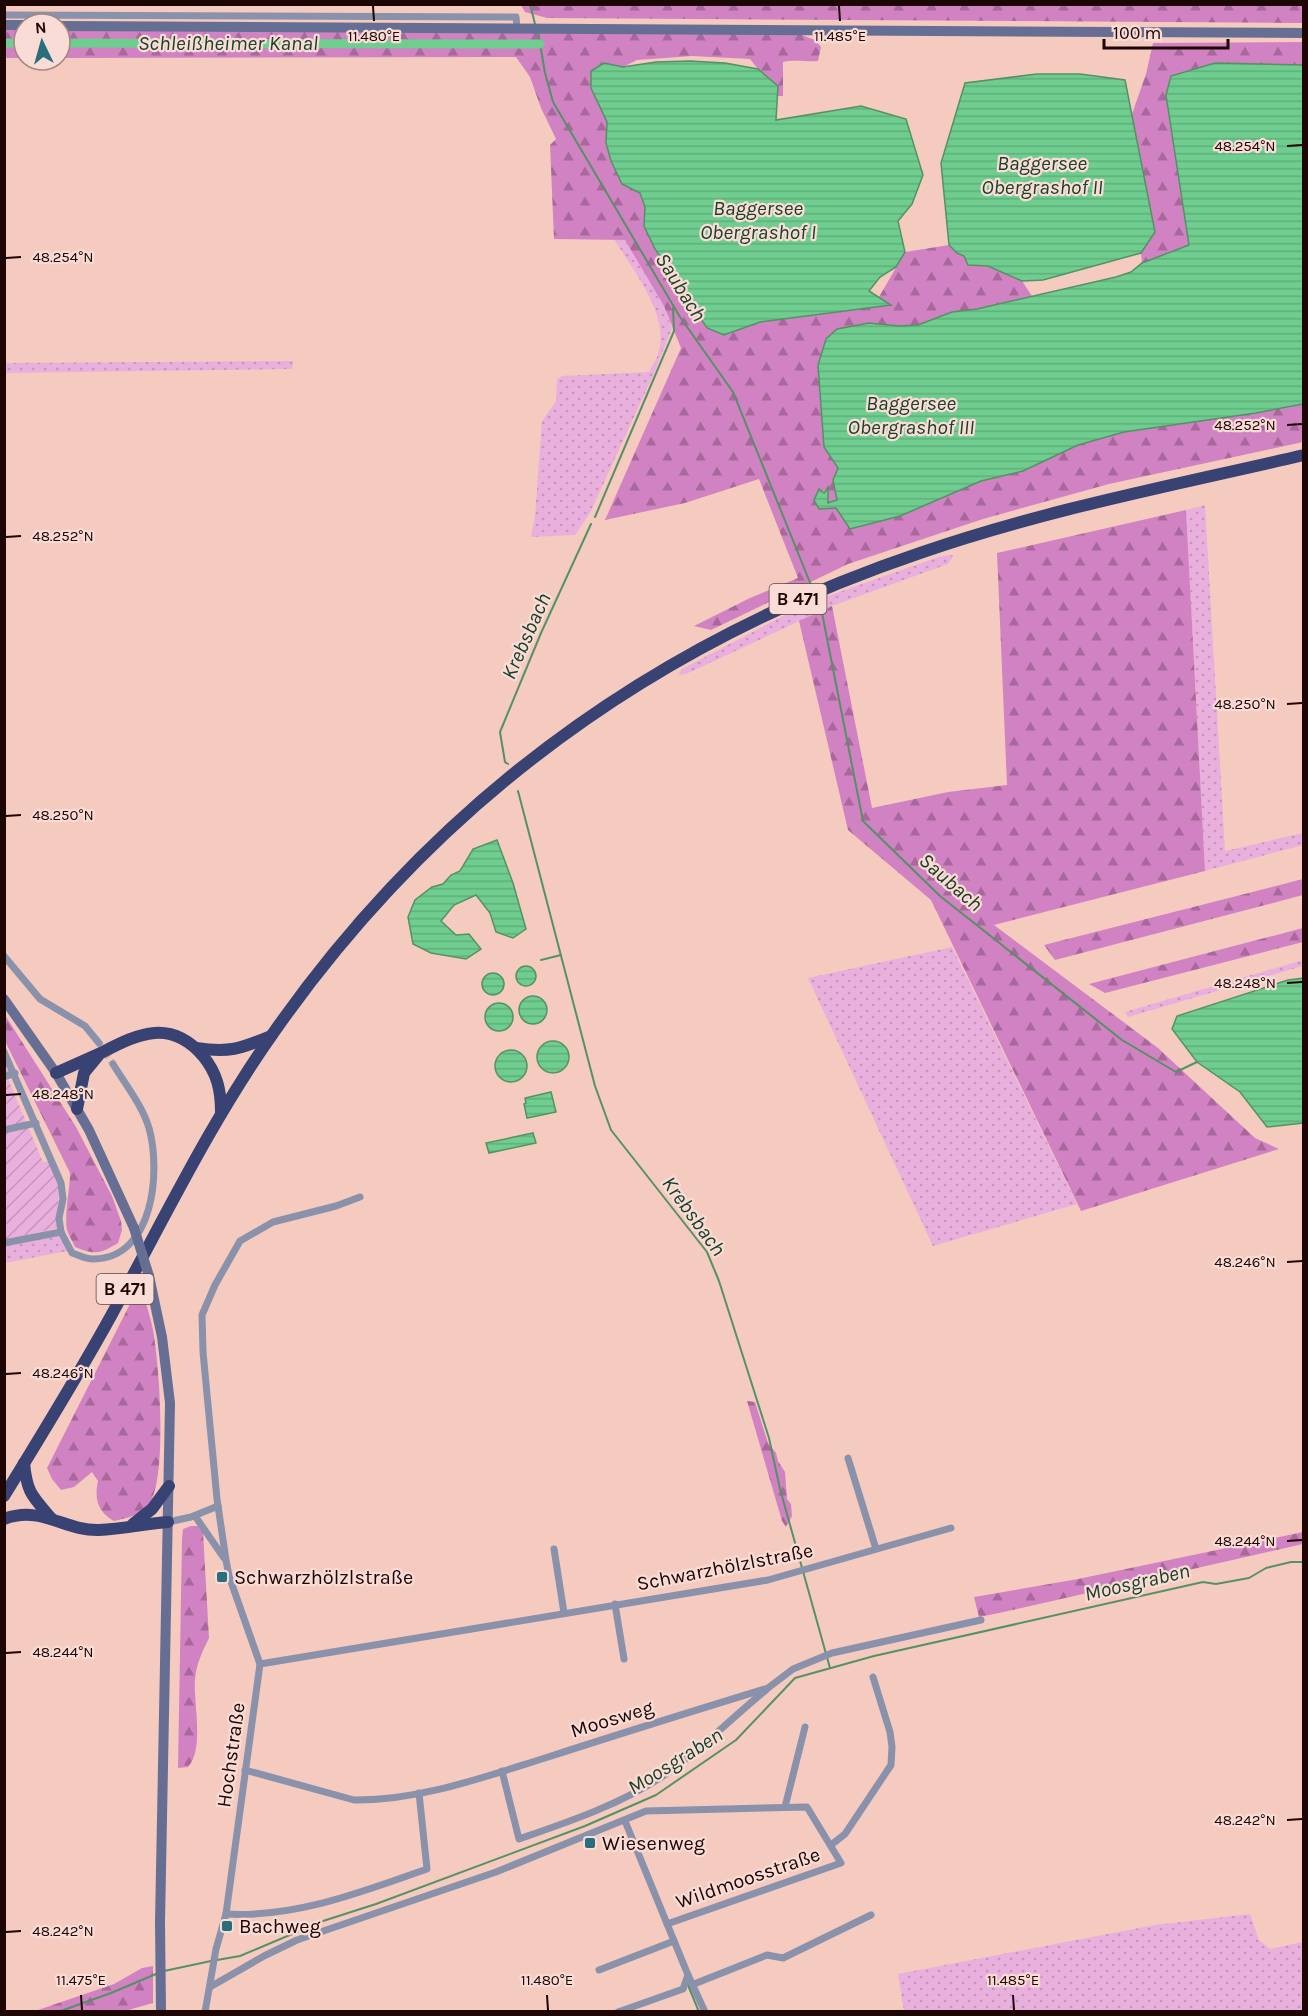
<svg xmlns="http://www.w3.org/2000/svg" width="1308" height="2016" viewBox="0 0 1308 2016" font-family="Karla,sans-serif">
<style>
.grass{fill:url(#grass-dots)}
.forest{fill:url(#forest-firs)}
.garden{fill:url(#garden-furrows)}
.water{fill:url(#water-rules);stroke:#559165;stroke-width:1.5}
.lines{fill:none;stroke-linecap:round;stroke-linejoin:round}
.stream{stroke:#559165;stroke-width:2}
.canal{stroke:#6ecd8f;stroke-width:9}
.street-tunnel{stroke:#d4ada4;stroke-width:7;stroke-dasharray:7 3.5;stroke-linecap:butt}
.street{stroke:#8a91aa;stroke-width:7}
.secondary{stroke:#666f93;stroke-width:10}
.highway{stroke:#384273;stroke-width:12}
.secondary-bridge{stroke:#666f93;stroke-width:10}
.ticks{fill:none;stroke:#1c0503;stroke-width:2}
.poi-dot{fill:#286e7c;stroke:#f9dcd5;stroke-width:2}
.labels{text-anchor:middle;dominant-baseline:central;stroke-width:4.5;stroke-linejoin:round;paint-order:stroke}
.shield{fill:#f9dcd5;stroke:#5e4642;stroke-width:1.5}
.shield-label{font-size:18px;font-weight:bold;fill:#1c0503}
.street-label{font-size:20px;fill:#1c0503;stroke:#f9dcd5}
.poi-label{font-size:20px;fill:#1c0503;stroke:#f9dcd5;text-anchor:start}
.water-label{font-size:21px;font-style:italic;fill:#194028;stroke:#f9dcd5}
.ticks-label{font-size:15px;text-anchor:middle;fill:#1c0503;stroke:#f9dcd5;stroke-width:4.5;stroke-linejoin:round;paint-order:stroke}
</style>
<defs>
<pattern id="grass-dots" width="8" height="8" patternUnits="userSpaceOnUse" patternTransform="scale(1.5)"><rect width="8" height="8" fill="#e9afdd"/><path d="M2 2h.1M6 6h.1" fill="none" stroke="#c795bc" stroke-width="1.8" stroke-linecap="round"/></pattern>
<pattern id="forest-firs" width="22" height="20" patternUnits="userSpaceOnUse" patternTransform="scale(1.5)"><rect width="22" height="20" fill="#d182c2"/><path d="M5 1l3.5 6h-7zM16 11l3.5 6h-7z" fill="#a9689b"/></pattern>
<pattern id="garden-furrows" width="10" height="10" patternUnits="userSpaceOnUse" patternTransform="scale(1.5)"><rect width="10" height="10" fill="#e9afdd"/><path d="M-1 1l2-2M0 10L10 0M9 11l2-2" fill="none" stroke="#c795bc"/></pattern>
<pattern id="water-rules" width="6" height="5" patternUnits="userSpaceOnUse" patternTransform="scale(1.5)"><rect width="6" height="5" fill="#6ecd8f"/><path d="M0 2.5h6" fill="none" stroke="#5faf7a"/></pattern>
</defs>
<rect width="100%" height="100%" fill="#f5cbc0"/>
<g class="grass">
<path d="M614,239L625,240L664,306L672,328L655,371L590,513L575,535L531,537L535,516L542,421L556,401L557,379L562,376L649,372C652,365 658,358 659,350C669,314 632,269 614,239Z"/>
<polygon points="293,361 292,369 4,373 5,363"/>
<polygon points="1205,505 1225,851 1303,833 1303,845 1205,871 1186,510"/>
<polygon points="954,555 948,564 832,606 686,674 678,675 682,669 779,618 828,596 941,556"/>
<polygon points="952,947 1077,1204 933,1246 808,978"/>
<polygon points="1303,960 1303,966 1128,1017 1125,1012"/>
<polygon points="60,1235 68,1251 5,1263 5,1246"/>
<polygon points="1250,1914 1259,1940 1270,1949 1303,1942 1303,2011 904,2011 898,1974 1155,1925"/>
</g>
<g class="forest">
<polygon points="1303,4 1303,23 547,18 525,12 521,5"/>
<polygon points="4,30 24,30 24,58 5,58"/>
<path d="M60,30L799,34L815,40L821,47L818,61C808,62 792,59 783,62V96H777L778,86L758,69L750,59L692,56L637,60L623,67L604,63L591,88L607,122L606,143L611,161L622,184L640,193L645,207L644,226L724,334L760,322L890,304L879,297L905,252L949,245L957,253L964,256L968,265L988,266L1022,281L1032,296L977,309L952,312L918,325L899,326L869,323L826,339L818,365L824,447L838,468L833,480L837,501L828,503L827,488L814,500L836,508L850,529L900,516L981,481L1023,471L1078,445L1124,432L1256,413L1303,404V442L1109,484L983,519L848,564L711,630L694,626L750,598L798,578L759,479L685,503L605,520L681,348L664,306L625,240L554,239L550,145L556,139L541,108L530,77L516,57L60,58Z"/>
<polygon points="1303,42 1303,65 1283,64 1166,96 1190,245 1142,263 1141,253 1155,232 1132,114 1146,74 1153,43"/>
<polygon points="1186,510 1205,871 994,925 1158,1048 1255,1138 1279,1149 1081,1211 931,900 848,830 799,621 832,606 872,808 948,792 1007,785 997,553"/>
<polygon points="1303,879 1303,895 1055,960 1044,945"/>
<polygon points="1303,928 1303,942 1105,993 1089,984"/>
<path d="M5,1015L76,1127L112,1196L121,1221L122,1230L118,1243C100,1254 95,1255 75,1247C73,1242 69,1236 67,1230C64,1214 70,1190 70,1173L5,1041Z"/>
<path d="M140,1294L145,1298C147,1309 151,1319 153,1330C159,1361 169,1485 147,1507C138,1516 126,1518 114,1521C98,1512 94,1499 98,1481L92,1472L74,1487L61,1490L52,1479L47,1468L134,1296Z"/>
<polygon points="747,1401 755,1402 768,1443 776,1453 778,1461 785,1472 787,1499 791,1504 792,1516 786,1527 782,1521"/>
<path d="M191,1526H198L203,1532L209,1638C203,1650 196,1665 195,1679C193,1702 205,1749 188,1767L178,1768L182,1539L183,1529Z"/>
<polygon points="1303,1532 1303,1544 999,1613 979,1617 974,1597 1078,1579"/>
<polygon points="153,1966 153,2003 125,2011 35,2011 114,1984 142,1968"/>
</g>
<polygon class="garden" points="4,1057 14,1077 8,1079 43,1162 51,1161 59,1184 58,1228 4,1240"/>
<g class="water">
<polygon points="690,61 725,63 758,69 778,86 776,120 861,106 906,119 923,175 912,204 898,221 905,252 896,267 880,277 869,291 891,305 760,322 724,335 707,328 655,249 644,226 645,207 640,193 622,184 611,161 606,143 607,122 591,88 591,71 604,63 623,67 656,62"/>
<polygon points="1215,63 1303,65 1303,404 1256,413 1124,432 1078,445 1023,471 981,481 900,516 850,529 836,508 819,509 814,500 819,489 824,493 828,487 828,503 837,500 833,480 838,468 824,447 818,365 826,339 837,329 869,323 899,326 918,325 952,312 977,309 1116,277 1131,272 1142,263 1189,245 1166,95 1171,76"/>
<polygon points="1037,74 1080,74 1125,80 1155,232 1141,253 1043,280 1022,281 988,266 968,265 964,256 957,253 949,245 941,163 965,83"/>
<polygon points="497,840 513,883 526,929 513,938 496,932 490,913 476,895 454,905 441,921 456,935 469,934 481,949 466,959 431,953 413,944 408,917 415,900 432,887 443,884 451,875 460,871 473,849"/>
<circle cx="526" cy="976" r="10"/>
<circle cx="493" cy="984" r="11"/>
<polygon points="1303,978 1303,1123 1267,1127 1240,1092 1197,1062 1172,1029 1177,1016 1288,980"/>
<circle cx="533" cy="1010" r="14"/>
<circle cx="499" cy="1017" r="14"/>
<circle cx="553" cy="1057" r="16"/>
<circle cx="511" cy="1066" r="16"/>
<polygon points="551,1092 556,1112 527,1118 524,1104 526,1103 525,1098"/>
<polygon points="533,1133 536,1143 489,1153 486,1143"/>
</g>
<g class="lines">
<g class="stream">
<polyline points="530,4 535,24"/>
<polyline points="538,32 545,73 553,102 680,317 733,392 811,585"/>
<polyline points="595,517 674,331 673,308"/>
<polyline points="822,613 863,821 940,896 1122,1040 1176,1072 1197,1062"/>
<polyline points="508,764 505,762 500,732 541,633 591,524"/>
<polyline points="518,791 595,1086 611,1130 707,1252 719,1281 769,1438 780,1489 830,1668"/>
<polyline points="541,960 561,955"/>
<polyline points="217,1960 240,1956 323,1921 376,1904 585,1826 656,1795 736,1740 795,1678 874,1656 1203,1582 1216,1584 1249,1578 1266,1568 1291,1562 1304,1562"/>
<polyline points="164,1971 211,1961"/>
<polyline points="688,1985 699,2012"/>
<polyline points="58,2012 111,1993 156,1974"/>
</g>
<g class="canal">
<polyline points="4,43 24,43"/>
<polyline points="60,43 540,44"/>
</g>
<polyline class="street-tunnel" points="99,1043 113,1064"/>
<g class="street">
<polyline points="4,15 516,17 517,28"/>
<polyline points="4,956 40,999 85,1026 99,1043"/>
<path d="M4,1052L61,1183L63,1199L59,1218L61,1232L72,1253C79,1255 87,1260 94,1259C154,1258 161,1171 149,1128C142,1105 125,1084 113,1064"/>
<polyline points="4,1077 15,1073"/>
<polyline points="4,1130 36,1123"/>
<polyline points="4,1243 61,1232"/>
<polyline points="848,1458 876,1549"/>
<polyline points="195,1516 224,1558"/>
<polyline points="168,1522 191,1517 218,1506"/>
<polyline points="554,1549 564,1613"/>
<polyline points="615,1604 624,1659"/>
<polyline points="260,1664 768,1580 951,1528"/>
<path d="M245,1770L354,1800C418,1801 484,1777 545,1758C619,1734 693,1711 768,1688L793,1669L832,1653L981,1620"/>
<path d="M502,1771L519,1839C568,1822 619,1805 663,1776C700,1751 731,1718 766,1690"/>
<polyline points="785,1807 805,1727"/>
<polyline points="625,1821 688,1975 705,2012"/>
<polyline points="831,1845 845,1834 891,1765 892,1747 890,1732 873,1677"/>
<path d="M226,1914C295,1918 362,1892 427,1869L419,1793"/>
<polyline points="599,1970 674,1941"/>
<polyline points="694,1984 767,1955 783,1958 871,1915"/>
<polyline points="210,1987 264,1956 297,1940 496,1872 646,1811 807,1807 841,1863 667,1924"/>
<polyline points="205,2012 216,1949 226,1914 260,1664 229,1576 226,1560 217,1499 203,1352 202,1315 215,1285 240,1241 273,1222 336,1206 360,1197"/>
<polyline points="618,2012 683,1989 688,1975"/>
</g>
<g class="secondary">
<polyline points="4,25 24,25"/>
<polyline points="60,26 1304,33"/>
<polyline points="4,999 56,1073 89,1130 134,1228"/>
<polyline points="149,1276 162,1337 170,1403 160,1922 161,2012"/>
</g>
<g class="highway">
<path d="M196,1048C229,1053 240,1049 271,1036"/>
<path d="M56,1073C72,1066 87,1059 103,1052C139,1033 171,1019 203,1056C217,1073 221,1090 221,1112"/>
<polyline points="77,1109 84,1073 98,1056"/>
<path d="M24,1463C27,1493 32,1496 51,1518"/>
<path d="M4,1496C41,1436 78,1376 112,1314C164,1219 211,1121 274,1032C436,801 653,643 920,553C1044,510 1175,485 1304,455"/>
<path d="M4,1519C42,1505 64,1531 99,1530C122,1529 145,1524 168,1522"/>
<polyline points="133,1524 152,1509 169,1486"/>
</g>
<polyline class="secondary-bridge" points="134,1228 149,1276"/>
</g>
<path class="ticks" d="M373,6L374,21M839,6L840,21M1287,146L1302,145M6,258L21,257M1287,425L1302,424M6,537L21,536M1287,704L1302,703M6,816L21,815M1287,983L1302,982M6,1095L21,1094M1287,1262L1302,1261M6,1374L21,1373M1287,1541L1302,1540M6,1653L21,1652M1287,1820L1302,1819M6,1932L21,1931M81,1995L82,2010M547,1995L548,2010M1013,1995L1014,2010"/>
<g class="poi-dot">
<rect x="216" y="1571" width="12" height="12" rx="3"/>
<rect x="584" y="1837" width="12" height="12" rx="3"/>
<rect x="221" y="1920" width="12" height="12" rx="3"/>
</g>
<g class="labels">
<g class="shield">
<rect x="769.5" y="584" width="57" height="30" rx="4.5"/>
<rect x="96.5" y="1274" width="57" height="30" rx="4.5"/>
</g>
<g class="shield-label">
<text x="798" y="599">B 471</text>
<text x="125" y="1289">B 471</text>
</g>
<g class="street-label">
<text transform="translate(725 1567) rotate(-11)">Schwarzhölzlstraße</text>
<text transform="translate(612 1719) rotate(-17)">Moosweg</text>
<text transform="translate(231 1755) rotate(-82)">Hochstraße</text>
<text transform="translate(748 1878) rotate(-19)">Wildmoosstraße</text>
</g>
<g class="poi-label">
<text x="234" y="1577">Schwarzhölzlstraße</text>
<text x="602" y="1843">Wiesenweg</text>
<text x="239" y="1926">Bachweg</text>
</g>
<g class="water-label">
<text x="228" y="43">Schleißheimer Kanal</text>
<text x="1042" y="163">Baggersee<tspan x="1042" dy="24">Obergrashof II</tspan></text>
<text x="758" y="208">Baggersee<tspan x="758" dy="24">Obergrashof I</tspan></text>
<text transform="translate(681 287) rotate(58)">Saubach</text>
<text x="911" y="403">Baggersee<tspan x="911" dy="24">Obergrashof III</tspan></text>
<text transform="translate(526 636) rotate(-66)">Krebsbach</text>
<text transform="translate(951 882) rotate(41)">Saubach</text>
<text transform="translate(694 1216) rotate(54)">Krebsbach</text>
<text transform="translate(1137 1582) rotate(-13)">Moosgraben</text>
<text transform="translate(675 1761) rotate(-32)">Moosgraben</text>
</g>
</g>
<g class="ticks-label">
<text x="374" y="41">11.480°E</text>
<text x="840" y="41">11.485°E</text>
<text x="1245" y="151">48.254°N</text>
<text x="63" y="262">48.254°N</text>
<text x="1245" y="430">48.252°N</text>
<text x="63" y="541">48.252°N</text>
<text x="1245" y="709">48.250°N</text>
<text x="63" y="820">48.250°N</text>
<text x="1245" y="988">48.248°N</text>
<text x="63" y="1099">48.248°N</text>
<text x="1245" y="1267">48.246°N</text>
<text x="63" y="1378">48.246°N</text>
<text x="1245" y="1546">48.244°N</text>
<text x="63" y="1657">48.244°N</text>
<text x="1245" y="1825">48.242°N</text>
<text x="63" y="1936">48.242°N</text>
<text x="81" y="1985">11.475°E</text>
<text x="547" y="1985">11.480°E</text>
<text x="1013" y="1985">11.485°E</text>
</g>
<rect width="1308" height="2016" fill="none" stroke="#1c0503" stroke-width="12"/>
<g transform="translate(42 42) rotate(355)"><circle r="28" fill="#f9dcd5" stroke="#a18681" stroke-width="1.5"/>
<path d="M0-4.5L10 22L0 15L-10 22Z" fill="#286e7c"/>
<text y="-9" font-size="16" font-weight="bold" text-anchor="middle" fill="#1c0503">N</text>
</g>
<path d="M1104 39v9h124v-9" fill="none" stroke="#1c0503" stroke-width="3"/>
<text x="1113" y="39" font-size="18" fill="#1c0503" stroke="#f9dcd5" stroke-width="4.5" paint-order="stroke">100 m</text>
</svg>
